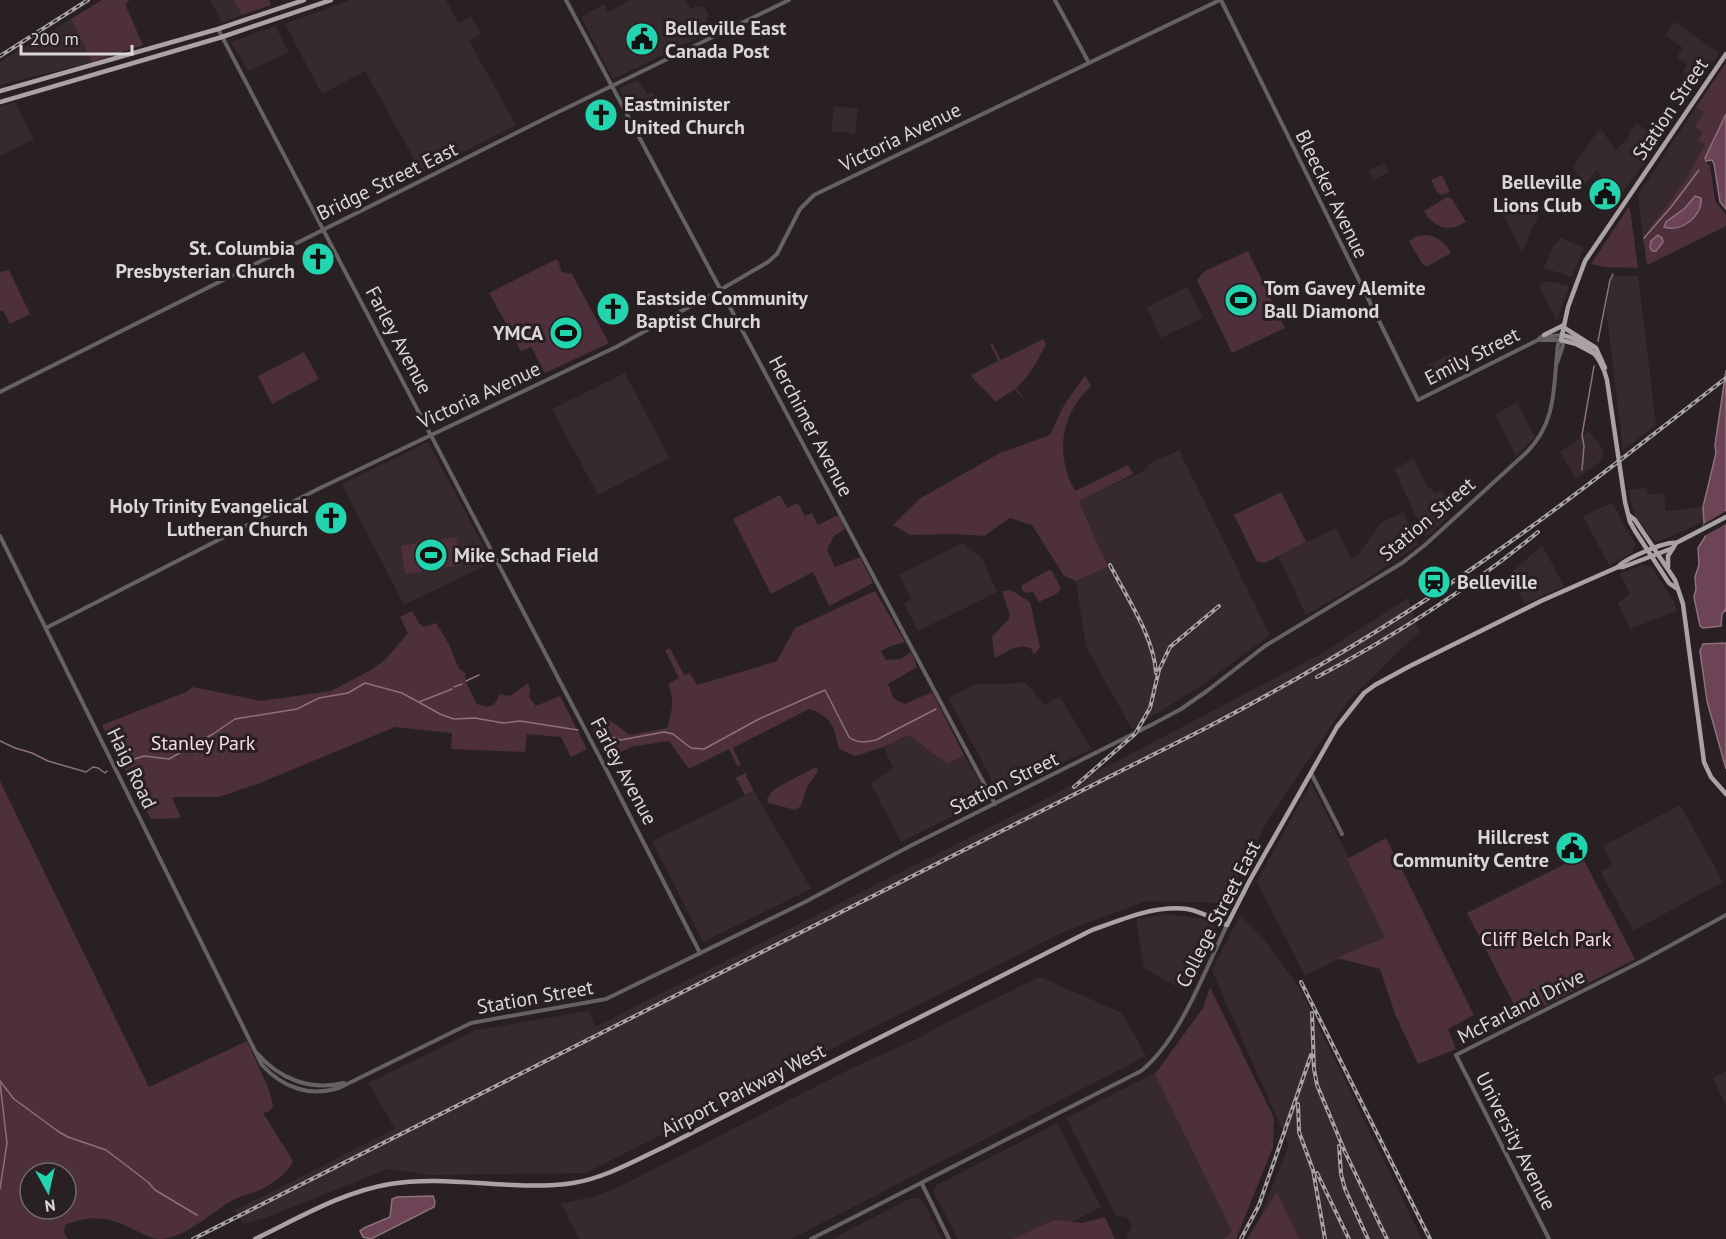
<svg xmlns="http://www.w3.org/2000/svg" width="1726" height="1239" viewBox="0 0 1726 1239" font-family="'PT Sans',sans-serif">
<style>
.built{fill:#372a2f}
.green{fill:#4d303c;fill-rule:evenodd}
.water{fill:#6d4455;stroke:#8e707c;stroke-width:1.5}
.pier{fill:#282023}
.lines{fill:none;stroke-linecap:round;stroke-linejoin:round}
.stream{stroke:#8e707c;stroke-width:1.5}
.minor{stroke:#666264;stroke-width:4}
.major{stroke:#aaa2a5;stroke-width:4.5}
.rail-casing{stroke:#aaa4a6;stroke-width:4}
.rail{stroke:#282023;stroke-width:1.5;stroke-dasharray:4.5;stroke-linecap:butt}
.labels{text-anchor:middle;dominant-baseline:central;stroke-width:6;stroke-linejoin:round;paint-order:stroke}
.poi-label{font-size:20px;font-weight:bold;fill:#dbd6d8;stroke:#282023;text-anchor:start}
.street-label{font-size:20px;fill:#dbd6d8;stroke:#282023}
.park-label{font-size:20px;fill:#f9dae6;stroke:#282023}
</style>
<rect width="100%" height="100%" fill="#282023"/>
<g class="built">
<polygon points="210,0 234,0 242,15 222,23"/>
<polygon points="350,0 446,0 459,23 471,16 481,34 469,41 516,125 422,173 365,71 322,94 285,24"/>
<polygon points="630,0 686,0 690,8 704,6 709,16 706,18 713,31 613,79 581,17 604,4 608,12"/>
<polygon points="71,19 92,62 0,85 0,62"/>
<polygon points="1675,22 1719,53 1699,83 1683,72 1687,64 1677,57 1683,48 1665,35"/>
<polygon points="275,26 289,52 248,71 231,42"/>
<polygon points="638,80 647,94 652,92 657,100 632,113 619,89"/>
<polygon points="15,102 34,139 0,156 0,107"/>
<polygon points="834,106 858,109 855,134 831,131"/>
<polygon points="1696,107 1704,112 1703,132 1699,140 1705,144 1686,180 1643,238 1638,195"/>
<polygon points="1636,123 1661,140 1611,208 1594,194 1604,181 1597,170 1584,186 1573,167 1600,128 1616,150 1631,134 1629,133"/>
<polygon points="1384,163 1389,172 1373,180 1369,170"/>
<polygon points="1533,202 1542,207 1522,252 1504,217"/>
<polygon points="1561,238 1584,248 1572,277 1544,268 1553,246"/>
<polygon points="1612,276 1638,276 1656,425 1623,450 1606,310"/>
<polygon points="1547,281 1569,286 1557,321 1539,285"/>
<polygon points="1188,287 1203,318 1161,338 1147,307"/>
<polygon points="1451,354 1461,372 1437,384 1428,365"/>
<polygon points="625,373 669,458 598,495 552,409"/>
<polygon points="1517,403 1535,437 1516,456 1495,414"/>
<polygon points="1589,431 1604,451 1600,462 1576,479 1560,452"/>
<polygon points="428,442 492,562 404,605 342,484"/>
<polygon points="1179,450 1270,635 1204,684 1132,729 1086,647 1076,581 1108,567 1079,500 1146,470 1149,464"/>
<polygon points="1414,459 1428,489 1431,488 1434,493 1442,489 1446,498 1440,501 1448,517 1426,538 1394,469"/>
<polygon points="1646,488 1648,495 1664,493 1666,511 1703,507 1703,517 1705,521 1658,542 1652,538 1635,516 1628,490"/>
<polygon points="1612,503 1635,544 1632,553 1609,565 1583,516"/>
<polygon points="1403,512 1418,545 1361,583 1306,615 1278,556 1336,528 1351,558 1358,555 1382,522"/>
<polygon points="963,543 983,559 997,592 918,631 904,604 911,599 899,575"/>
<polygon points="1542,545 1564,586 1525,604 1510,574"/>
<polygon points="1642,565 1651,566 1674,602 1677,611 1630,629 1618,603 1630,594 1620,574"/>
<polygon points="1408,598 1419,632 1348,701 1268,820 1225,903 1146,901 1061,933 586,1173 429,1175 388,1169 265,1218 243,1224 235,1210 395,1129 368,1083 476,1030 589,1011 595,1027 1026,809 1321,654"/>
<polygon points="1026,683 1045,705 1060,696 1091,749 999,793 948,698 975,684"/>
<polygon points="908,735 947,764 964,755 989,798 901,842 871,784 893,768 884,747"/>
<polygon points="1311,783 1387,935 1305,976 1257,881"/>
<polygon points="754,791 811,889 703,942 652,841"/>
<polygon points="1680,805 1723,882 1633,931 1601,872 1613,865 1603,846"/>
<polygon points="1166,914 1204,919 1215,927 1183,990 1144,968 1136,919"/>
<polygon points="1240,915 1265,940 1302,992 1422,1239 1251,1239 1289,1145 1212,971"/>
<polygon points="1040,977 1122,1013 1146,1056 791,1239 579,1239 561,1204 595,1196 621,1186 850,1069 917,1039 947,1022"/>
<polygon points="1726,1071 1726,1106 1713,1078"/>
<polygon points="1155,1073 1235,1229 1230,1239 1127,1239 1126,1236 1132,1228 1131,1222 1126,1217 1116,1216 1066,1118"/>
<polygon points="1057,1123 1101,1207 1038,1239 958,1239 934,1193 934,1189 937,1185"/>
<polygon points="918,1198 923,1201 942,1239 832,1239 909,1199"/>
</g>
<g class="green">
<polygon points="102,0 130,0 125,4 143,45 92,62 71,19"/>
<polygon points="234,0 269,0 271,5 242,15"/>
<polygon points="1726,63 1726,114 1705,158 1708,165 1710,165 1715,201 1726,215 1726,226 1647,265 1643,238 1686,180 1705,144 1698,140 1703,132 1695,126 1704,112 1696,107"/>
<polygon points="1442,175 1450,192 1442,195 1437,192 1431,180"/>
<path d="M1447,197L1452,199L1466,222C1449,233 1434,228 1424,211Z"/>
<polygon points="1628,208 1630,209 1638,268 1604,267 1591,264"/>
<path d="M1428,235C1439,238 1445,242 1451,253L1428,266L1423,265L1409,241L1417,236Z"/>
<polygon points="1248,251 1285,328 1232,353 1197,280 1205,271"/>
<polygon points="557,259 562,272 572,274 609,343 545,373 531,347 521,351 489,293"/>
<polygon points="9,270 30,314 10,324 3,310 0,311 0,272"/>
<path d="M1043,339L1046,344C1038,360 1030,376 1016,388L1029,405L1015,389L995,402C988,391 977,386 971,375L998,361L990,344L992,343L1001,360Z"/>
<polygon points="304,352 319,379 272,404 258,376"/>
<path d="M1085,375L1091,386C1060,415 1055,454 1075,491L1128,465L1133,474L1079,501L1108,567L1076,581L1064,576L1032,525L1010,518L984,536L955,534L910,535L893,525L919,499L1000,453L1050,435L1063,407Z"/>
<polygon points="1281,492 1306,542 1265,563 1257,562 1234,515"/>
<polygon points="780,495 787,508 798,503 805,516 812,513 818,525 838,515 845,529 834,536 827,550 835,567 860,557 873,583 829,606 813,572 771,594 733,519"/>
<polygon points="456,537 461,565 405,574 401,546"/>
<polygon points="1049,570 1052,571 1061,589 1056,594 1039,602 1033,592 1026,593 1022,590 1022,585"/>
<path d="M1011,590L1030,602L1040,647L1036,653L1033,654L1031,648C1017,644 1007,651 996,658L994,654L992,637L1009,619L1010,615L1002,591Z"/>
<path d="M875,591L905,642L891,646L881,651L886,660L900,659L911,652L917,667L888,684L894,699L905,704L932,692L964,755L947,764L908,735L884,747L855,756L839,749C834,726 832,717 809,709L733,748L741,765L738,767L729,749L689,769L669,741L631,747L609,758L593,729L609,720L630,735L667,728C672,712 675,700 668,684L679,678L665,650L670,648L684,675L690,673L697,685L777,661L795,628Z"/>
<polygon points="412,611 419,623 424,627 436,623 449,644 459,669 465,673 466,682 477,704 486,707 494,705 500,694 510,696 528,683 530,689 529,697 536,706 560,696 587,749 571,757 561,737 527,734 525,752 451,749 452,733 395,727 260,783 219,797 172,797 181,818 151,819 102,725 186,692 193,687 261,701 331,691 371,670 385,660 408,633 400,617"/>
<polygon points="816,767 818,771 807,787 801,806 795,810 769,803 767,799 774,789"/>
<polygon points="747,772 746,776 754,791 745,795 737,780 734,779"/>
<path d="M0,781L149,1087L247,1041L269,1090L273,1106L270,1111L263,1113L293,1161C289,1172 277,1180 267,1186C257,1193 244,1194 233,1200C210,1213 187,1237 161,1239C152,1239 147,1236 139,1232C111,1218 95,1213 65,1225L64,1232L68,1239H0ZM30,1173H66V1209H30Z"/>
<polygon points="1386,838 1474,1015 1448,1029 1456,1049 1418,1064 1395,1014 1380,969 1337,958 1385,937 1347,859"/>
<polygon points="1573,839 1635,959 1521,1018 1467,913 1565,864 1556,847"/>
<polygon points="1210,987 1274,1118 1273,1147 1236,1239 1224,1239 1232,1231 1155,1074 1203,1008"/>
<polygon points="1277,1192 1299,1239 1247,1239"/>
<polygon points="1105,1217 1115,1239 1013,1239 1054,1220 1082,1223"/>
</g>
<g class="water">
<polygon points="1726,114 1726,209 1720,202 1714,164 1712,160 1706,161 1705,158"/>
<path d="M1695,196L1701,198C1703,216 1681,233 1664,227L1666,222L1685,208Z"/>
<polygon points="1658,235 1662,238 1663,242 1656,251 1652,251 1650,247 1651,241"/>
<polygon points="1726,370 1726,612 1725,610 1722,614 1721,626 1703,628 1700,626 1694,597 1696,589 1695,577 1699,565 1698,548 1705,537 1703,507 1716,453 1715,445"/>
<polygon points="1726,643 1726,769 1707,701 1700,651 1703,644"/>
<polygon points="433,1196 435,1202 434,1207 371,1239 363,1237 360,1231 364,1228 390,1217 392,1199 397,1197"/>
</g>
<polygon class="pier" points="1726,511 1726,524 1704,536 1704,524"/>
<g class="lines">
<g class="stream">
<polyline points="1644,238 1672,206 1699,170"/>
<polyline points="1598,341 1610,280 1613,274"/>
<polyline points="1582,470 1584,446 1582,435 1594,366"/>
<polyline points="466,681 479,675"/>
<polyline points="454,687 462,684"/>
<polyline points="419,702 452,689"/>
<path d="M596,732L621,740L664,732L673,734L691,748L704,749L759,719L825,690L849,737C858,744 866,742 876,740L936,709"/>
<polyline points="0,741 15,748 32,753 48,761 86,772 93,767 98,768 105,773 107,771"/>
<polyline points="122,763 144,756 169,759 213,734 235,719 297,709 319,698 348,693 365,683 402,693 442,715 454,719 475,718 503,723 520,721 578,730"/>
<polyline points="0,1081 14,1099 59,1132 68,1137 106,1150 148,1182 155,1190 197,1215"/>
<polyline points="0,1189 7,1143 0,1083"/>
</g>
<g class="minor">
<polyline points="566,0 995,804"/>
<polyline points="1055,0 1089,63"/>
<polyline points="1221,0 1418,400 1538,340 1541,337 1562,335"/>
<polyline points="218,29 610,777 700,953"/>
<polyline points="1538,340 1561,340"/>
<polyline points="1557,363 1563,345 1561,340"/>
<polyline points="0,392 552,115 789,0"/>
<path d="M0,536L262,1065C283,1088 311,1098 341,1087L471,1023L606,999L803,903L912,845L1153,724L1181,709L1207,691L1265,646L1402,563L1425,545L1527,452C1558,420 1553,385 1558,344L1561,340"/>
<polyline points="46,628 318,489 616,347 720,290 768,262 777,254 800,209 814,195 1220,0"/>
<polyline points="1311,773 1342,834"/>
<path d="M257,1053C279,1079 310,1091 344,1083"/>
<polyline points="922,1184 949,1239"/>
<path d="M811,1239L1141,1071C1180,1040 1205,970 1227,925"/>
<polyline points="1549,1239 1456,1055 1642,961 1726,915"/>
</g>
<g class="major">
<polyline points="0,91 218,29 304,0"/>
<polyline points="0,102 222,37 331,0"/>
<polyline points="1563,327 1596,348 1605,368"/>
<polyline points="1544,335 1564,325"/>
<path d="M1562,335C1586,340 1601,356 1607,380L1625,502L1630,522L1635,531L1669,583L1676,588"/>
<polyline points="1593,353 1576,344 1561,340 1568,307 1585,261 1726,54"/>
<polyline points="1630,516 1635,520 1675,580 1683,604 1704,762 1711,777 1726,794"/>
<path d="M1618,567C1624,559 1666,541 1676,543"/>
<polyline points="1668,567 1668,556 1673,548"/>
<path d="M255,1239C299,1218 342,1192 390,1184C449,1174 513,1192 573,1183C605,1178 636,1160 666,1146L1090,931C1120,920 1154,905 1187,909C1200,911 1214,919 1227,925L1250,880L1337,727L1364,693L1375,685L1410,666L1541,601L1618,567H1623L1673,548L1676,543L1726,517"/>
</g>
<g class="rail-casing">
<g id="rail">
<polyline points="0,56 88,0"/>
<path d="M1110,565C1127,598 1154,637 1156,673"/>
<path d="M1317,677C1391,638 1473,586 1538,532"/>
<polyline points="1074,787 1135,734 1150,708 1159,670 1170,647 1219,606"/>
<polyline points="1301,982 1430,1239"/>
<polyline points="1312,1013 1314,1069 1317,1085 1345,1152 1387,1239"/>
<polyline points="1298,1104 1299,1132 1313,1170 1325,1239"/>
<polyline points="1339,1146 1341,1174 1345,1189 1368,1239"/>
<polyline points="1317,1173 1349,1239"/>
<path d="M193,1239L1204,729C1296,681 1385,629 1470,570C1558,510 1642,443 1726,378"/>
<polyline points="1241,1239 1259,1205 1311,1055"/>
</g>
</g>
<use href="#rail" class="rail"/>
</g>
<defs>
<g id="civic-disc" transform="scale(1.725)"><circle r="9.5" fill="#22d5af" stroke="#282023"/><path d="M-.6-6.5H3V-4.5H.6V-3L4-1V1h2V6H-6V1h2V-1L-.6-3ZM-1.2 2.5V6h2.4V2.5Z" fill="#111"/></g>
<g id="church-disc" transform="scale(1.725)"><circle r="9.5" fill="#22d5af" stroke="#282023"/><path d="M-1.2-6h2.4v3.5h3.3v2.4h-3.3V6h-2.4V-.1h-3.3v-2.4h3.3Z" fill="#111"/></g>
<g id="stadium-disc" transform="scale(1.725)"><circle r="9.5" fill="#22d5af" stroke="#282023"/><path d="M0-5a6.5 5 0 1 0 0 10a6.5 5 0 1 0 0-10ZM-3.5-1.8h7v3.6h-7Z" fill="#111"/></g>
<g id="station-disc" transform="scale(1.725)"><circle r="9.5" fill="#22d5af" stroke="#282023"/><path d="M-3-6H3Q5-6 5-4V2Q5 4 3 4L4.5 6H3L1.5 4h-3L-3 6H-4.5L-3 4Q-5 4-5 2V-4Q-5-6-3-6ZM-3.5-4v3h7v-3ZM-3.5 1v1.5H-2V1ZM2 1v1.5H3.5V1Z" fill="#111"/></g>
</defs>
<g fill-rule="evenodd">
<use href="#civic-disc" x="642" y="39"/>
<use href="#church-disc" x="601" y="115"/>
<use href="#civic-disc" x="1605" y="194"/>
<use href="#church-disc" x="318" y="259"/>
<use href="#stadium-disc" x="1241" y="300"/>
<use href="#church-disc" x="613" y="309"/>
<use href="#stadium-disc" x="566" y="333"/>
<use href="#church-disc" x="331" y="518"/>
<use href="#stadium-disc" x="431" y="555"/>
<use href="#station-disc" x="1434" y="582"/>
<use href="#civic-disc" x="1572" y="848"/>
</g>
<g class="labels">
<g class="poi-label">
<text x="665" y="28">Belleville East<tspan x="665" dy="23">Canada Post</tspan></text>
<text x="624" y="104">Eastminister<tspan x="624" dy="23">United Church</tspan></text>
<text x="1582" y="182" text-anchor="end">Belleville<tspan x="1582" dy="23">Lions Club</tspan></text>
<text x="295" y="248" text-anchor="end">St. Columbia<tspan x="295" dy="23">Presbysterian Church</tspan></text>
<text x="1264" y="288">Tom Gavey Alemite<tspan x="1264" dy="23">Ball Diamond</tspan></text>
<text x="636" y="298">Eastside Community<tspan x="636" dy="23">Baptist Church</tspan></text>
<text x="543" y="333" text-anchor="end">YMCA</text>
<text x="308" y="506" text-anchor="end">Holy Trinity Evangelical<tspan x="308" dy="23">Lutheran Church</tspan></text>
<text x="454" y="555">Mike Schad Field</text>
<text x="1457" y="582">Belleville</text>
<text x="1549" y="837" text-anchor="end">Hillcrest<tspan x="1549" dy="23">Community Centre</tspan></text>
</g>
<g class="street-label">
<text transform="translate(1670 109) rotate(-56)">Station Street</text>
<text transform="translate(900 137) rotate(-26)">Victoria Avenue</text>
<text transform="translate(387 181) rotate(-26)">Bridge Street East</text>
<text transform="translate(1332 194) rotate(64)">Bleecker Avenue</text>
<text transform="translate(399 340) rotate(62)">Farley Avenue</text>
<text transform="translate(1472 356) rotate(-27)">Emily Street</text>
<text transform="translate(479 395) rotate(-25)">Victoria Avenue</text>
<text transform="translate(811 426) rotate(62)">Herchimer Avenue</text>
<text transform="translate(1427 519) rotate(-40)">Station Street</text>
<text transform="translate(132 768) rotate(64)">Haig Road</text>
<text transform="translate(624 771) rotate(62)">Farley Avenue</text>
<text transform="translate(1004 783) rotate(-26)">Station Street</text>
<text transform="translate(1218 914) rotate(-63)">College Street East</text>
<text transform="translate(535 997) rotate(-10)">Station Street</text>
<text transform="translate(1521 1006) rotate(-27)">McFarland Drive</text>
<text transform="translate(743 1090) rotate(-27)">Airport Parkway West</text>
<text transform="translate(1516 1141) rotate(63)">University Avenue</text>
</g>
<g class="park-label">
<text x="203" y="743">Stanley Park</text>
<text x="1546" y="939">Cliff Belch Park</text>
</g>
</g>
<g transform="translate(48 1191) rotate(172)"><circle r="28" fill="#282023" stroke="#70696b" stroke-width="1.5"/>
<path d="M0-4.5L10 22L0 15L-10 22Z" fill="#22d5af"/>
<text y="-9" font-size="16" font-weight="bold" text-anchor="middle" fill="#dbd6d8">N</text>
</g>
<path d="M21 45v9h111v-9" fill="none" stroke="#dbd6d8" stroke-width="3"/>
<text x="30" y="45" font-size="18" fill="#dbd6d8" stroke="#282023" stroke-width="4.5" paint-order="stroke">200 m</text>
</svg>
